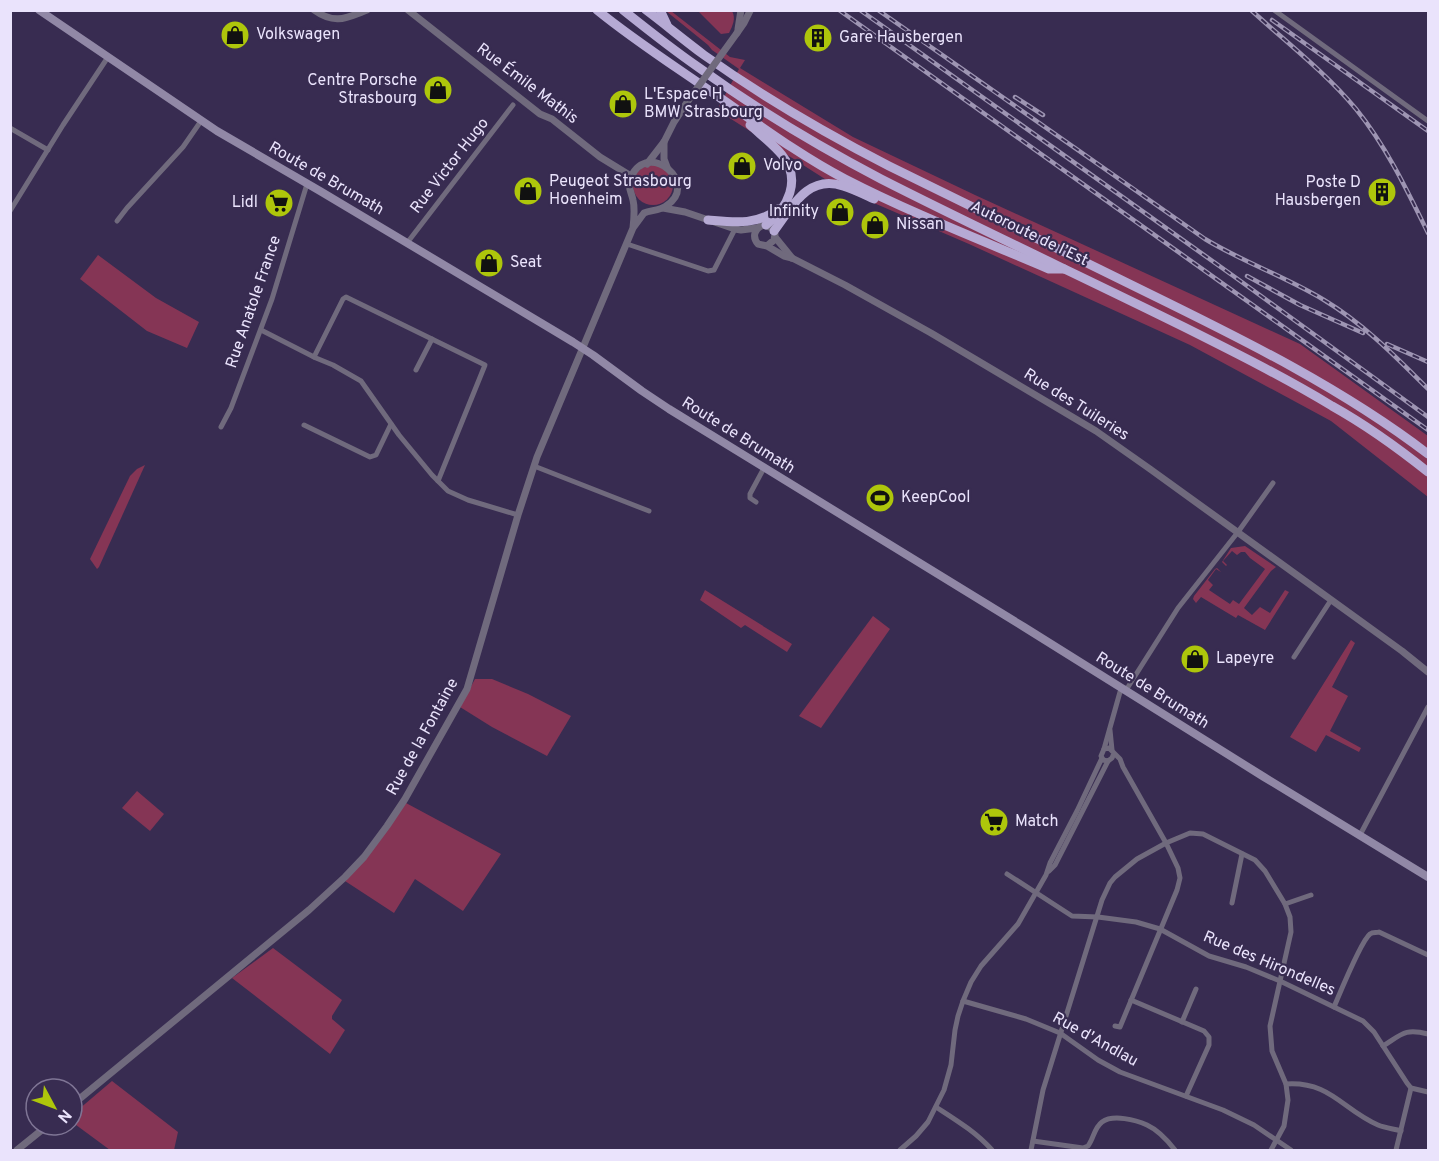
<svg xmlns="http://www.w3.org/2000/svg" width="1439" height="1161" viewBox="0 0 1439 1161" font-family="Overpass,sans-serif">
<style>
.green{fill:#853555}
.lines{fill:none;stroke-linecap:round;stroke-linejoin:round}
.minor{stroke:#706a7d;stroke-width:5}
.tertiary{stroke:#706a7d;stroke-width:7}
.secondary{stroke:#9188a6;stroke-width:8}
.trunk{stroke:#b6aad4;stroke-width:9}
.rail-casing{stroke:#9e95b3;stroke-width:4.5}
.rail{stroke:#382c51;stroke-width:2;stroke-dasharray:7;stroke-linecap:butt}
.tertiary-bridge{stroke:#706a7d;stroke-width:7}
.labels{text-anchor:middle;dominant-baseline:central;stroke-width:4.5;stroke-linejoin:round;paint-order:stroke}
.poi-label{font-size:16px;fill:#eae3fc;stroke:#382c51;text-anchor:start}
.street-label{font-size:16px;fill:#eae3fc;stroke:#382c51}
</style>
<rect width="100%" height="100%" fill="#382c51"/>
<g class="green">
<polygon points="666,11 671,11 730,57 745,60 740,68 853,137 975,195 1300,344 1428,436 1428,497 1331,421 1190,345 969,244 839,188 717,110 739,69 712,50 708,45"/>
<path d="M698,11H732C736,18 733,25 729,33L721,34Z"/>
<circle cx="653" cy="185" r="20"/>
<polygon points="98,255 156,298 199,322 187,348 147,331 80,279"/>
<polygon points="145,465 99,567 97,569 90,559 130,476 137,469"/>
<polygon points="1245,546 1276,567 1271,571 1244,608 1252,615 1260,607 1270,613 1285,590 1289,592 1265,630 1238,615 1236,618 1201,597 1196,603 1193,599 1194,596 1215,569 1217,568 1221,572 1216,569 1208,580 1213,585 1209,590 1230,604 1233,600 1239,604 1265,569 1250,558 1245,552 1241,552 1237,555 1232,551 1223,561 1227,565 1226,566 1222,562 1231,548"/>
<polygon points="705,590 792,644 787,652 745,625 741,628 700,600"/>
<polygon points="873,616 890,629 821,728 799,716"/>
<polygon points="1351,640 1355,643 1332,687 1348,696 1330,731 1361,748 1359,752 1326,735 1316,752 1290,737"/>
<polygon points="475,679 492,679 528,694 571,716 547,756 492,727 460,707"/>
<polygon points="137,791 164,814 150,831 122,808"/>
<polygon points="406,803 501,854 463,911 415,879 394,913 345,881"/>
<polygon points="273,948 342,1000 332,1016 332,1019 345,1030 330,1054 232,978"/>
<polygon points="112,1081 178,1132 174,1150 110,1150 72,1122 72,1115"/>
</g>
<g class="lines">
<g class="minor">
<polyline points="1274,10 1428,121"/>
<polyline points="10,128 48,150"/>
<polyline points="10,211 63,125 108,57"/>
<polyline points="117,221 127,208 183,147 201,121"/>
<polyline points="407,243 513,105"/>
<polyline points="627,244 708,271 714,270 735,229"/>
<polyline points="261,330 316,358 333,365 361,381 399,435 432,475 448,491 468,500 518,515"/>
<polyline points="314,357 343,299 346,297 485,365 438,481"/>
<polyline points="416,370 432,339"/>
<polyline points="304,425 370,457 376,455 391,424"/>
<polyline points="221,427 231,408 272,299 307,184"/>
<polyline points="534,466 649,511"/>
<polyline points="756,502 750,498 750,494 764,468"/>
<polyline points="1294,657 1331,600"/>
<polyline points="1110,730 1112,750"/>
<polyline points="1104,749 1120,692 1128,687 1178,608 1238,532 1273,483"/>
<polyline points="1114,753 1112,758 1108,761 1103,760 1101,756 1104,749 1109,748 1120,759 1123,767 1166,843 1178,868 1180,878 1177,890 1120,1027 1115,1026"/>
<polyline points="1360,835 1428,707"/>
<polyline points="1049,871 1055,865 1108,761"/>
<polyline points="1007,874 1072,916 1098,917 1136,922 1160,929 1209,956 1246,967 1280,981 1363,1021 1374,1032 1407,1083 1411,1088 1428,1092"/>
<polyline points="1232,903 1242,854"/>
<polyline points="1285,904 1311,895"/>
<polyline points="1131,1000 1204,1031 1209,1037 1209,1045 1186,1096"/>
<polyline points="963,1001 1026,1019 1060,1033 1098,1060 1120,1072 1223,1110 1254,1125 1291,1150"/>
<path d="M1334,1007C1340,993 1361,941 1370,934C1373,932 1376,933 1379,932L1428,955"/>
<polyline points="1182,1022 1196,989"/>
<path d="M1383,1046C1402,1034 1405,1028 1428,1034"/>
<path d="M1286,1084C1330,1081 1343,1110 1378,1125C1385,1128 1394,1129 1401,1131"/>
<path d="M936,1107C956,1120 976,1132 992,1150"/>
<path d="M1033,1141L1083,1148L1088,1146C1094,1138 1094,1128 1102,1122C1113,1114 1136,1120 1147,1125C1158,1130 1168,1141 1175,1150"/>
<polyline points="900,1150 916,1136 928,1122 944,1090 951,1065 955,1030 958,1016 963,1001 971,982 981,966 1018,924 1046,875 1050,863 1077,811 1102,758"/>
<polyline points="1031,1150 1043,1090 1102,900 1110,883 1115,877 1137,859 1166,843 1190,833 1203,834 1255,860 1265,871 1285,904 1290,917 1291,932 1270,1026 1272,1051 1286,1084 1288,1100 1284,1126 1271,1150"/>
<polyline points="1396,1150 1411,1088"/>
</g>
<g class="tertiary">
<path d="M314,10C335,25 346,18 367,10"/>
<polyline points="408,10 540,114 552,119 600,157 631,176"/>
<polyline points="738,29 741,10"/>
<polyline points="737,33 744,23 750,11"/>
<polyline points="664,142 664,159 667,167"/>
<polyline points="647,164 664,142 674,122 690,98"/>
<polyline points="663,208 685,212 735,229 741,230 757,228"/>
<polyline points="775,237 792,258"/>
<path d="M767,246L774,240L775,234L772,228L763,225C754,229 752,237 758,244L767,246L784,256L792,258L845,285L931,333L1096,431L1150,469L1402,651L1428,672"/>
<path d="M72,1105L309,910L345,877L364,857L387,826L405,799L467,689L518,515L537,457L633,228C634,219 635,208 633,200C631,191 627,186 631,177C648,139 701,184 666,206C659,211 651,210 644,213L633,228"/>
<polyline points="17,1150 48,1125"/>
</g>
<polyline class="secondary" points="39,10 217,131 320,191 573,342 593,355 642,391 669,409 1024,627 1264,777 1428,877"/>
<g class="trunk">
<path d="M597,10C635,41 676,67 716,95C758,124 799,155 845,179C911,213 981,240 1049,269H1064"/>
<path d="M623,10C648,30 672,49 698,67C756,109 818,146 881,179C981,230 1083,277 1184,327C1234,352 1284,377 1332,406C1366,425 1398,448 1428,472"/>
<path d="M646,10C666,25 685,41 704,55C763,97 825,133 889,166C975,209 1063,251 1150,294C1246,341 1343,389 1428,454"/>
<polyline points="660,10 667,25"/>
<path d="M750,125C761,135 773,144 782,155C802,180 788,208 766,225"/>
<path d="M708,220C732,222 757,226 778,209"/>
<path d="M774,231C792,207 808,174 843,186C853,189 863,194 874,199"/>
</g>
<g class="rail-casing">
<g id="rail">
<polyline points="839,10 1428,430"/>
<polyline points="860,10 1239,280 1428,417"/>
<path d="M878,10L1205,239C1243,262 1286,277 1324,300C1364,324 1396,357 1428,389"/>
<path d="M1251,10C1286,42 1325,72 1356,109C1386,146 1407,190 1428,233"/>
<polyline points="1272,20 1428,131"/>
<polyline points="1015,97 1043,115"/>
<polyline points="1247,276 1300,305 1363,333"/>
<polyline points="1387,344 1428,362"/>
</g>
</g>
<use href="#rail" class="rail"/>
<polyline class="tertiary-bridge" points="690,98 737,33"/>
</g>
<defs>
<g id="shop-disc" transform="scale(1.5)"><circle r="9.5" fill="#aec60b" stroke="#382c51"/><path d="M-5-2.5h2.3a2.7 3.5 0 0 1 5.4 0H5L5.5 6h-11ZM-1.5-2.5h3a1.5 2.3 0 0 0-3 0Z" fill="#111"/></g>
<g id="building-disc" transform="scale(1.5)"><circle r="9.5" fill="#aec60b" stroke="#382c51"/><path d="M-4-6H4V6H1V3H-1V6H-4ZM-2.5-4.3h1.7v1.8h-1.7ZM.8-4.3h1.7v1.8H.8ZM-2.5-1h1.7V.8h-1.7ZM.8-1h1.7V.8H.8Z" fill="#111"/></g>
<g id="supermarket-disc" transform="scale(1.5)"><circle r="9.5" fill="#aec60b" stroke="#382c51"/><path d="M-6-5.5h2.5l.6 2H6L4.5 2H-2.5L-4.4-4H-6ZM-1.5 3.2a1.3 1.3 0 1 0 .1 0ZM3 3.2a1.3 1.3 0 1 0 .1 0Z" fill="#111"/></g>
<g id="stadium-disc" transform="scale(1.5)"><circle r="9.5" fill="#aec60b" stroke="#382c51"/><path d="M0-5a6.5 5 0 1 0 0 10a6.5 5 0 1 0 0-10ZM-3.5-1.8h7v3.6h-7Z" fill="#111"/></g>
</defs>
<g fill-rule="evenodd">
<use href="#shop-disc" x="235" y="35"/>
<use href="#building-disc" x="818" y="38"/>
<use href="#shop-disc" x="438" y="90"/>
<use href="#shop-disc" x="623" y="104"/>
<use href="#shop-disc" x="742" y="166"/>
<use href="#shop-disc" x="528" y="191"/>
<use href="#building-disc" x="1382" y="192"/>
<use href="#supermarket-disc" x="279" y="203"/>
<use href="#shop-disc" x="840" y="212"/>
<use href="#shop-disc" x="875" y="225"/>
<use href="#shop-disc" x="489" y="263"/>
<use href="#stadium-disc" x="880" y="498"/>
<use href="#shop-disc" x="1195" y="659"/>
<use href="#supermarket-disc" x="994" y="822"/>
</g>
<g class="labels">
<g class="poi-label">
<text x="256" y="35">Volkswagen</text>
<text x="839" y="38">Gare Hausbergen</text>
<text x="417" y="81" text-anchor="end">Centre Porsche<tspan x="417" dy="18">Strasbourg</tspan></text>
<text x="644" y="95">L'Espace H<tspan x="644" dy="18">BMW Strasbourg</tspan></text>
<text x="763" y="166">Volvo</text>
<text x="549" y="182">Peugeot Strasbourg<tspan x="549" dy="18">Hoenheim</tspan></text>
<text x="1361" y="183" text-anchor="end">Poste D<tspan x="1361" dy="18">Hausbergen</tspan></text>
<text x="258" y="203" text-anchor="end">Lidl</text>
<text x="819" y="212" text-anchor="end">Infinity</text>
<text x="896" y="225">Nissan</text>
<text x="510" y="263">Seat</text>
<text x="901" y="498">KeepCool</text>
<text x="1216" y="659">Lapeyre</text>
<text x="1015" y="822">Match</text>
</g>
<g class="street-label">
<text transform="translate(527 84) rotate(37)">Rue Émile Mathis</text>
<text transform="translate(450 166) rotate(-52)">Rue Victor Hugo</text>
<text transform="translate(326 179) rotate(30)">Route de Brumath</text>
<text transform="translate(1029 234) rotate(26)">Autoroute de l’Est</text>
<text transform="translate(254 302) rotate(-71)">Rue Anatole France</text>
<text transform="translate(1076 405) rotate(32)">Rue des Tuileries</text>
<text transform="translate(738 436) rotate(32)">Route de Brumath</text>
<text transform="translate(1152 691) rotate(32)">Route de Brumath</text>
<text transform="translate(423 737) rotate(-61)">Rue de la Fontaine</text>
<text transform="translate(1269 964) rotate(23)">Rue des Hirondelles</text>
<text transform="translate(1095 1040) rotate(29)">Rue d'Andlau</text>
</g>
</g>
<rect width="1439" height="1161" fill="none" stroke="#eae3fc" stroke-width="24"/>
<g transform="translate(54 1107) rotate(131)"><circle r="28" fill="#382c51" stroke="#7f7595" stroke-width="1.5"/>
<path d="M0-4.5L10 22L0 15L-10 22Z" fill="#aec60b"/>
<text y="-9" font-size="16" font-weight="bold" text-anchor="middle" fill="#eae3fc">N</text>
</g>
</svg>
